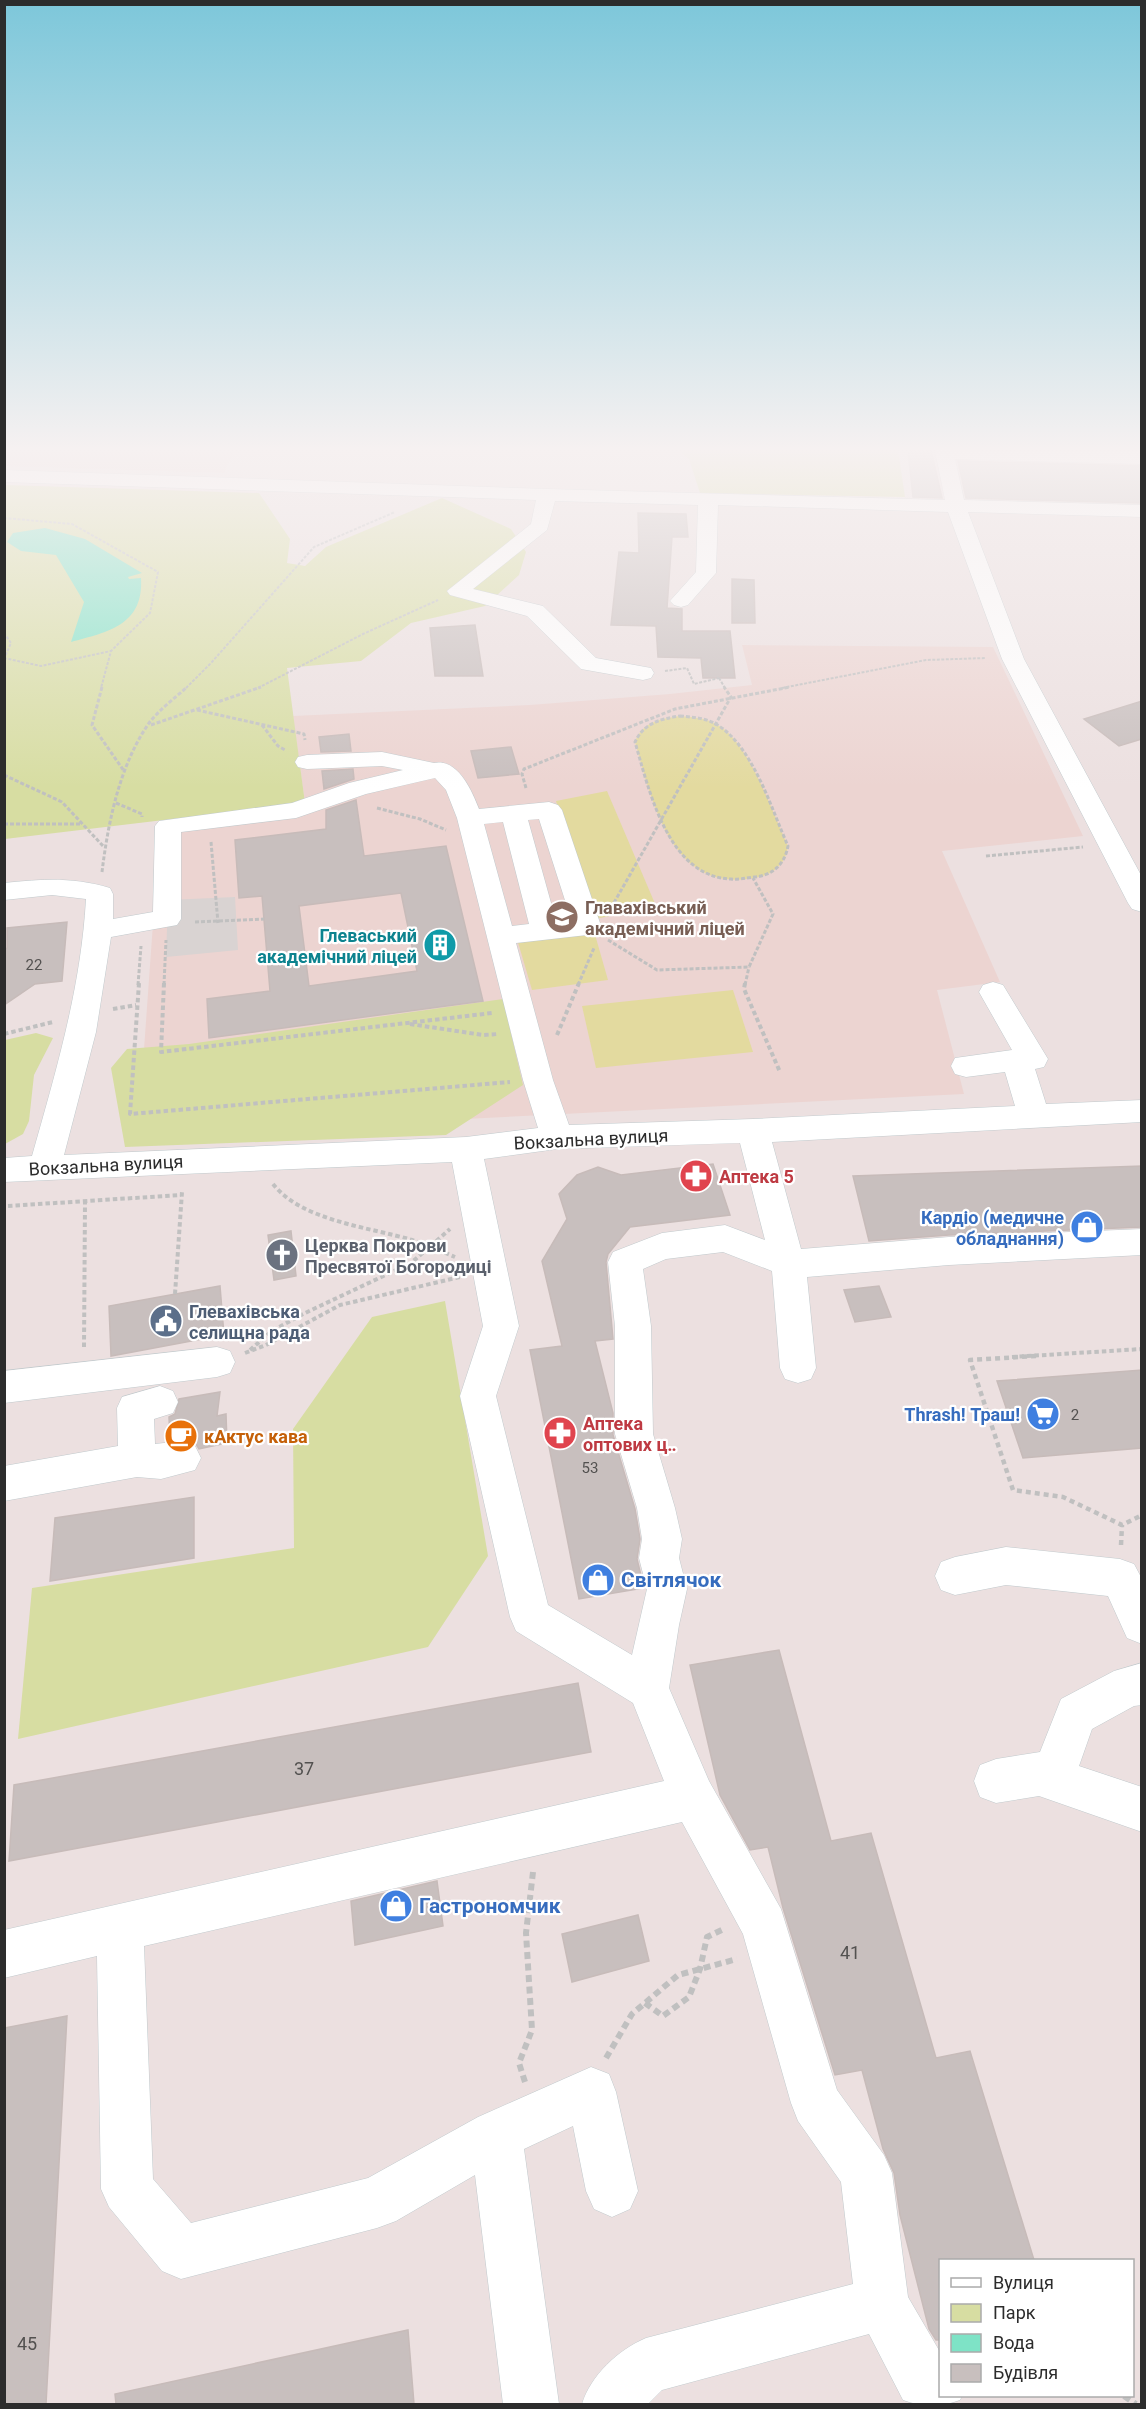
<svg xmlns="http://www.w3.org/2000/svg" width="1146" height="2409" viewBox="0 0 1146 2409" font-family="Roboto,sans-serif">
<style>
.education{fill:#ecd4d1}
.green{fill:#d7dda2}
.pitch{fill:#e3da9f}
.plaza{fill:#d9d3d2}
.water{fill:#7ee3c6}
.building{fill:#c8bfbe;stroke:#c7bbb9;stroke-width:1.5;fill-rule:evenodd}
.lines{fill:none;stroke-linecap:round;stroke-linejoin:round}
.minor-casing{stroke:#c1cacd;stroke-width:1}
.path-far4{stroke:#c0c0c0;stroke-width:2;stroke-dasharray:3 1.5;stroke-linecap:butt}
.path-far3{stroke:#c0c0c0;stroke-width:3;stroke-dasharray:4 2;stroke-linecap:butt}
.path-far2{stroke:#c0c0c0;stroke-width:4;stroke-dasharray:4.5 3;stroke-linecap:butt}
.path-far1{stroke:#c0c0c0;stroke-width:4.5;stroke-dasharray:5 4;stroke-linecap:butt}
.path{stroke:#c0c0c0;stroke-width:6;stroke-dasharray:7 4.5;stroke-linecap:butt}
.minor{fill:#fff;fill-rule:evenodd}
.labels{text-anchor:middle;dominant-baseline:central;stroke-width:4.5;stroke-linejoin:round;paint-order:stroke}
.number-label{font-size:15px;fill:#535150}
.education-label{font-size:18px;font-weight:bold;fill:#785e54;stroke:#fff;text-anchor:start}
.culture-label{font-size:18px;font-weight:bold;fill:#0d838f;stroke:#fff;text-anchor:end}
.street-label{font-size:18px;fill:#2c2c2c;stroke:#fff}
.health-label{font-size:18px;font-weight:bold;fill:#be3a42;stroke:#fff;text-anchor:start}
.shop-label{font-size:18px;font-weight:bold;fill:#366cbe;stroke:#fff;text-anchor:end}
.worship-label{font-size:18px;font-weight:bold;fill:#5b616d;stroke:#fff;text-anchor:start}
.service-label{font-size:18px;font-weight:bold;fill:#4e5e75;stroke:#fff;text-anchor:start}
.food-label{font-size:18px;font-weight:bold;fill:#c56008;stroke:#fff;text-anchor:start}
.near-number-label{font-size:18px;fill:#535150}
.near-shop-label{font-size:21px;font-weight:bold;fill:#366cbe;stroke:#fff;text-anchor:start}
</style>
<rect width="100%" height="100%" fill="#ece0e0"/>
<g class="education">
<polygon points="5,450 235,450 224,473 5,466"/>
<polygon points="742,645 993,647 1083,836 942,851 1000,982 937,990 964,1094 123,1136 141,1091 160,826 305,803 293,716 530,705 670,694 752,685"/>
</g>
<g class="green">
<polygon points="678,450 898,450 905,497 700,493 689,459"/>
<polygon points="5,485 259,493 290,539 287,563 305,566 326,547 442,498 511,529 526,552 519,575 485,606 411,623 361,661 287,668 305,803 5,839"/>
<polygon points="503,999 523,1085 446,1135 125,1147 111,1068 127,1049 189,1044"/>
<polygon points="36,1033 53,1038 34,1075 29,1121 23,1134 5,1144 5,1040"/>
<polygon points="445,1301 488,1556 428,1647 18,1739 32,1588 294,1548 293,1429 372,1317"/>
</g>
<g class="pitch">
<path d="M680,716C692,717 705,718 716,724C748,739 773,814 788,846C786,862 776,873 759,877C673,897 653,805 635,742C642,722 660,719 680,716Z"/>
<polygon points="607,791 656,906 591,920 556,801"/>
<polygon points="594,931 608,980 532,990 517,939"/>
<polygon points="733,990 753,1052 596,1068 582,1006"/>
</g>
<polygon class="plaza" points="235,897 238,950 166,957 168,900"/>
<path class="water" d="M45,528L85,539L142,573L128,577L129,579L141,578C144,625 108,632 71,642L84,602L56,555L21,551L7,542L13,533Z"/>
<g class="building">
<polygon points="908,450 931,450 942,498 913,497"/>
<polygon points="958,461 1142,466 1142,503 966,498"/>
<polygon points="638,513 686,514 688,537 672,537 667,608 682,609 682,631 730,631 735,678 703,678 701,658 658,657 656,626 611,625 619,552 639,553"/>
<polygon points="732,579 754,580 755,623 732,623"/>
<polygon points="475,625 483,676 435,676 430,628"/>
<polygon points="1142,701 1142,739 1119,746 1084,719"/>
<polygon points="349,734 351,751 321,752 319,737"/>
<polygon points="511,747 519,774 478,778 471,751"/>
<polygon points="353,769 354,779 324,789 322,771"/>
<path d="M356,800L364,856L446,846L483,1001L209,1038L207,999L270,991L262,896L239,898L235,840L326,829V810ZM401,893L417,971L309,986L299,906Z"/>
<polygon points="67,922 62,981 35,984 4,1005 4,950 7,948 7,928"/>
<polygon points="713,1164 730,1215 630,1227 608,1254 606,1262 613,1339 595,1341 613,1413 613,1435 635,1509 640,1539 637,1559 644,1588 579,1599 530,1350 562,1346 542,1261 567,1219 559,1194 577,1175 598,1167 621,1175"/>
<polygon points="1142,1166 1142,1227 949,1235 869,1241 853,1176"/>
<polygon points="291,1231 296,1276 274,1280 268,1235"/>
<polygon points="220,1286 224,1335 111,1356 109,1306"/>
<polygon points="879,1286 891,1317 855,1322 844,1290"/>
<polygon points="1142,1370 1142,1448 1023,1458 997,1381"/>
<polygon points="220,1392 217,1416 226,1414 227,1443 199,1449 196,1444 183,1439 170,1440 169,1417 175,1414 179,1399"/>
<polygon points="194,1497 194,1558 50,1581 55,1518"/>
<polygon points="779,1650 831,1841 871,1833 936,2058 970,2051 1034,2260 940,2260 940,2340 936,2340 929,2329 900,2215 894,2173 883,2149 862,2070 835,2075 783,1908 768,1847 750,1850 720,1795 690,1665"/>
<polygon points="578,1683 591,1752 9,1861 14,1785"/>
<polygon points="437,1881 443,1926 355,1945 351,1901"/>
<polygon points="638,1915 649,1961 572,1982 562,1934"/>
<polygon points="67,2016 46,2404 4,2404 4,2028"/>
<polygon points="408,2330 414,2404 116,2404 115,2394"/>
</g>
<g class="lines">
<g class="minor-casing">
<g id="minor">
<polygon points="935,450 1142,452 1142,464 955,459 964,500 1142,505 1142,517 968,512 1024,659 1142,877 1142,912 1132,909 1128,903 1002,659 948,512 718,505 716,573 688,605 681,607 674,605 670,601 696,572 698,505 555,501 547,530 473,589 543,606 596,658 651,668 654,673 651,678 643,680 581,669 527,616 450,595 447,591 531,524 536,500 4,482 4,470 547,489 945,500"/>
<path d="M382,752L434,763C458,758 472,791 479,809L549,802L558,805L562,810L601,926L597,932L587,935L516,943L553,1080L569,1125L753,1119L1015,1106L1005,1072L966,1077L955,1074L951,1066L955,1058L1012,1050L979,992L983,985L993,982L1003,985L1048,1059L1044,1067L1035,1069L1046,1104L1142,1100V1122L772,1142L801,1249L949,1237L1142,1229V1255L949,1265L807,1277L816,1368L811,1379L798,1383L785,1379L780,1368L772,1271L723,1252L666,1259L643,1269L651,1326L653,1434L675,1508L682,1539L679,1558L687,1589L679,1625L669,1688L709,1781L781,1909L837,2090L884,2155L892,2173L908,2297L940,2352V2396H962L960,2400C942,2407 921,2407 903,2400L869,2334L662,2390L648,2404H582C591,2375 618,2350 646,2338L853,2284L841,2182L798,2121L791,2103L743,1934L682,1822L144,1946L153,2179L191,2223L368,2178L478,2117L591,2067L609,2074L616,2092L638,2191L630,2209L612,2217L594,2209L586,2191L573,2126L524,2149L559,2404H503L475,2175L396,2221L377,2228L181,2279L162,2271L109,2207L101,2189L97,1956L4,1978V1930L664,1781L633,1703L516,1631L510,1617L460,1396L483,1326L452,1162L4,1182V1158L32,1156C56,1071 81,988 86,899L52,895L4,900V883C42,879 73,877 110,888L113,894V919L153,912L155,826L159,821L292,803L349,783L403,770L382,766L307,769L298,767L295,762L298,757L307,755ZM435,778L446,790L457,818L523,1080L538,1128L466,1137L64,1155L96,1032L111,937L177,925L181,919V832L296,818L366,794ZM539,819L571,919L556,921L528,820ZM503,822L529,924L512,926L484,824ZM740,1143L765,1240L725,1225L662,1233L613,1252L608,1262L615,1326V1434L637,1508L642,1539L639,1558L647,1589L632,1655L548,1605L496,1396L519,1326L484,1159L557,1149Z"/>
<polygon points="217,1347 230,1351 235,1362 230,1373 217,1377 4,1403 4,1371"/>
<polygon points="160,1386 173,1391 178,1402 173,1413 154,1419 155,1444 182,1441 195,1446 201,1458 195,1470 161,1479 137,1477 4,1501 4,1466 118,1446 117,1408 122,1397"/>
<polygon points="1006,1547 1120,1559 1134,1564 1142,1579 1142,1644 1127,1638 1108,1596 1006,1585 955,1595 941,1590 935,1576 941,1562 955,1557"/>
<polygon points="1142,1663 1142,1705 1134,1706 1092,1729 1079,1766 1142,1787 1142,1832 1039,1796 996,1803 980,1797 974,1781 980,1765 996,1759 1040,1752 1061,1699 1114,1671"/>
</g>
</g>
<g class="path-far4">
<polyline points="4,518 72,524 158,572 150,613 111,651 101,688"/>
<polyline points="4,633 11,643 4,659"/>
<polyline points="4,658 41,666 111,651"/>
<polyline points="665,671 687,668 694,684 719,678"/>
<polyline points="719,678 725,688"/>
<polyline points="186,688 211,663 314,547 395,512"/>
<polyline points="258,688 363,634 438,600"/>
<polyline points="782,688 926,660 986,658"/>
</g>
<g class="path-far3">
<polyline points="102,687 92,725 124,771"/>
<polyline points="197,710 304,734 305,740"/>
<path d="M680,716C692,717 705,718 716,724C753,746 771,808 788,846C785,864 772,876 754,877C746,878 738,880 731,879C668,877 649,790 635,742C644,723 660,719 680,716Z"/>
<polyline points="151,725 261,687"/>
<polyline points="262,725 278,746 285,750"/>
<polyline points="4,775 62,802 104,847"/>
<polyline points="526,788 522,774 524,769 675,709 790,687"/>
<polyline points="116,803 142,814 142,817"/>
<polyline points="377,808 420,819 446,830"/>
<polyline points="4,824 81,824"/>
<polyline points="211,842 218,923"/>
<polyline points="986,856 1083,847"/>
<path d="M102,872C108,823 119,768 147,726C157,711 174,699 187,687"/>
<polyline points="611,908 731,697 724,687"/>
<polyline points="195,922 264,919"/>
<polyline points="608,940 657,970 749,967 773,914 753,878"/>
<polyline points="138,985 141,946"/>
<polyline points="164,985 166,940"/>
<polyline points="578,985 594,948"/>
<polyline points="745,985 749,967"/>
</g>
<g class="path-far2">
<polyline points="139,983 130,1114 510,1082"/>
<polyline points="164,983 161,1052 492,1013"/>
<polyline points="745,983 744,989 780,1072"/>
<polyline points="113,1009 136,1005"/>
<polyline points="410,1024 483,1035 498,1034"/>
<polyline points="4,1034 53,1022"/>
<polyline points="557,1035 579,983"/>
<path d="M273,1184C302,1221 369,1227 412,1240C427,1245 441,1251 455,1257"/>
<polyline points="8,1206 181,1195"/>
<polyline points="175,1294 182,1192"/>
<polyline points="84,1347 85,1201"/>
<polyline points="250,1350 272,1331 303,1314 411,1263 450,1229"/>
<polyline points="245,1353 266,1345 340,1305 460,1277"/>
<polyline points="1012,1357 1142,1349"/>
</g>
<g class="path-far1">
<polyline points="1036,1356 970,1360 1013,1490 1063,1497 1122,1525 1142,1515"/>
<polyline points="1121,1545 1122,1525"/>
</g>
<g class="path">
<polyline points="645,2003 663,2016 689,1997 700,1969 707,1937 724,1929"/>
<polyline points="606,2058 632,2014 678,1975 737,1959"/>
<polyline points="525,2082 519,2063 532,2030 526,1933 533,1872"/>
<polyline points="1124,2396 1136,2404"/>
</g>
<use href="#minor" class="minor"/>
</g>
<linearGradient id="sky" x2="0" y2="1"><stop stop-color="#7dc7da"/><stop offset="0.57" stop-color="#f6f1f1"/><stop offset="1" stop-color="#f6f1f1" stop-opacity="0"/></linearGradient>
<rect width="1146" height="788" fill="url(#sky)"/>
<defs>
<g id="school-disc" transform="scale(1.725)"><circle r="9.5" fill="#8d6e63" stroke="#fff"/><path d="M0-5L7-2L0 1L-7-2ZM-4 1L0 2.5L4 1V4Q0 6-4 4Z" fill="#fff"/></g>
<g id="building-disc" transform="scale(1.725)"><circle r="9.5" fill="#0f9aa8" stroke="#fff"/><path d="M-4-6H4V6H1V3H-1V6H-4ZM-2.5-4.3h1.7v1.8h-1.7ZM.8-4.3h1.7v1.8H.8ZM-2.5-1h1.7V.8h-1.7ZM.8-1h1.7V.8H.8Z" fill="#fff"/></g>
<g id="pharmacy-disc" transform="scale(1.725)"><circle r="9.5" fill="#e0444e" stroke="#fff"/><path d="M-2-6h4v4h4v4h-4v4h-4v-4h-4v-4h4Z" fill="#fff"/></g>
<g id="shop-disc" transform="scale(1.725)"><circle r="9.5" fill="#3f7fe0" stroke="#fff"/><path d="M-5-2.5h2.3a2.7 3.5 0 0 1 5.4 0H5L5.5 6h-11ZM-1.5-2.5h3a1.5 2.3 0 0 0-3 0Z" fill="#fff"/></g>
<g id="church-disc" transform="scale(1.725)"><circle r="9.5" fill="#6b7280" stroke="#fff"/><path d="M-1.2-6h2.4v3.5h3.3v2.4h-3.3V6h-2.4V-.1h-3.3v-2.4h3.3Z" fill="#fff"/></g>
<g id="civic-disc" transform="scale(1.725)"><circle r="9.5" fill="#5c6f8a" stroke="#fff"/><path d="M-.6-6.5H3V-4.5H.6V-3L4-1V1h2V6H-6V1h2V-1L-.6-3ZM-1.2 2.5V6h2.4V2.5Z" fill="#fff"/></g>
<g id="supermarket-disc" transform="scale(1.725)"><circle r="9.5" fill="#3f7fe0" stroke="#fff"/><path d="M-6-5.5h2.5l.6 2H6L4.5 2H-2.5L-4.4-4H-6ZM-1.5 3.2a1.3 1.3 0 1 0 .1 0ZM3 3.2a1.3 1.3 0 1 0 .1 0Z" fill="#fff"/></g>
<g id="cafe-disc" transform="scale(1.725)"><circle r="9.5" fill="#e8710a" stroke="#fff"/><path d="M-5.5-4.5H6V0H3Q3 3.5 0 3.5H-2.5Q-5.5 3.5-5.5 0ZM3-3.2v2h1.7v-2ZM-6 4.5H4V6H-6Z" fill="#fff"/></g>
</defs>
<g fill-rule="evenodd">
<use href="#school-disc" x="562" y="917"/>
<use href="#building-disc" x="440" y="945"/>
<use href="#pharmacy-disc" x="696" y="1176"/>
<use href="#shop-disc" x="1087" y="1227"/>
<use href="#church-disc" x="282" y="1255"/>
<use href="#civic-disc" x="166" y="1321"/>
<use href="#supermarket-disc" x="1043" y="1414"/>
<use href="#pharmacy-disc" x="560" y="1433"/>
<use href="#cafe-disc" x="181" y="1436"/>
<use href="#shop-disc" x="598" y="1580"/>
<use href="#shop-disc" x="396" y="1906"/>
</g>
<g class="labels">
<g class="number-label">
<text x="34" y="965">22</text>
<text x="1075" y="1415">2</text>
<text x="590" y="1468">53</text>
</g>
<g class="education-label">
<text x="585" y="907">Главахівський<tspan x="585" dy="21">академічний ліцей</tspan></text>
</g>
<g class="culture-label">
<text x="417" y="935">Глеваський<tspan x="417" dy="21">академічний ліцей</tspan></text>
</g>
<g class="street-label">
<text transform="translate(591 1139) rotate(-3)">Вокзальна вулиця</text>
<text transform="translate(106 1165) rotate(-3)">Вокзальна вулиця</text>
</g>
<g class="health-label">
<text x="719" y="1176">Аптека 5</text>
<text x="583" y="1423">Аптека<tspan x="583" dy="21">оптових ц‥</tspan></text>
</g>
<g class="shop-label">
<text x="1064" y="1217">Кардіо (медичне<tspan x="1064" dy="21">обладнання)</tspan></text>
<text x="1020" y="1414">Thrash! Траш!</text>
</g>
<g class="worship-label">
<text x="305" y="1245">Церква Покрови<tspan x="305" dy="21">Пресвятої Богородиці</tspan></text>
</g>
<g class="service-label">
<text x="189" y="1311">Глевахівська<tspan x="189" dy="21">селищна рада</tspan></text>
</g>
<g class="food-label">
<text x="204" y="1436">кАктус кава</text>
</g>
<g class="near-number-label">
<text x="304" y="1768">37</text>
<text x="850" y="1952">41</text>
<text x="27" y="2343">45</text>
</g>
<g class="near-shop-label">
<text x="621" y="1580">Світлячок</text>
<text x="419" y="1906">Гастрономчик</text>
</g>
</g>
<rect width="1146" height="2409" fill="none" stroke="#2c2c2c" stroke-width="12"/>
<rect x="939" y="2259" width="195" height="138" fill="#ffffff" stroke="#ababab" stroke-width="1.5"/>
<rect x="951" y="2278" width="30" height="9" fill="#ffffff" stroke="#ababab" stroke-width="1.5"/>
<text x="993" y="2289" font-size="18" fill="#2c2c2c">Вулиця</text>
<rect x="951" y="2304" width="30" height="18" fill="#d7dda2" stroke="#ababab" stroke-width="1.5"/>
<text x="993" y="2319" font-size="18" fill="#2c2c2c">Парк</text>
<rect x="951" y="2334" width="30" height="18" fill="#7ee3c6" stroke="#ababab" stroke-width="1.5"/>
<text x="993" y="2349" font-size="18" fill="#2c2c2c">Вода</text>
<rect x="951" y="2364" width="30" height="18" fill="#c8bfbe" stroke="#ababab" stroke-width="1.5"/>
<text x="993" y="2379" font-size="18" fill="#2c2c2c">Будівля</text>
</svg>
